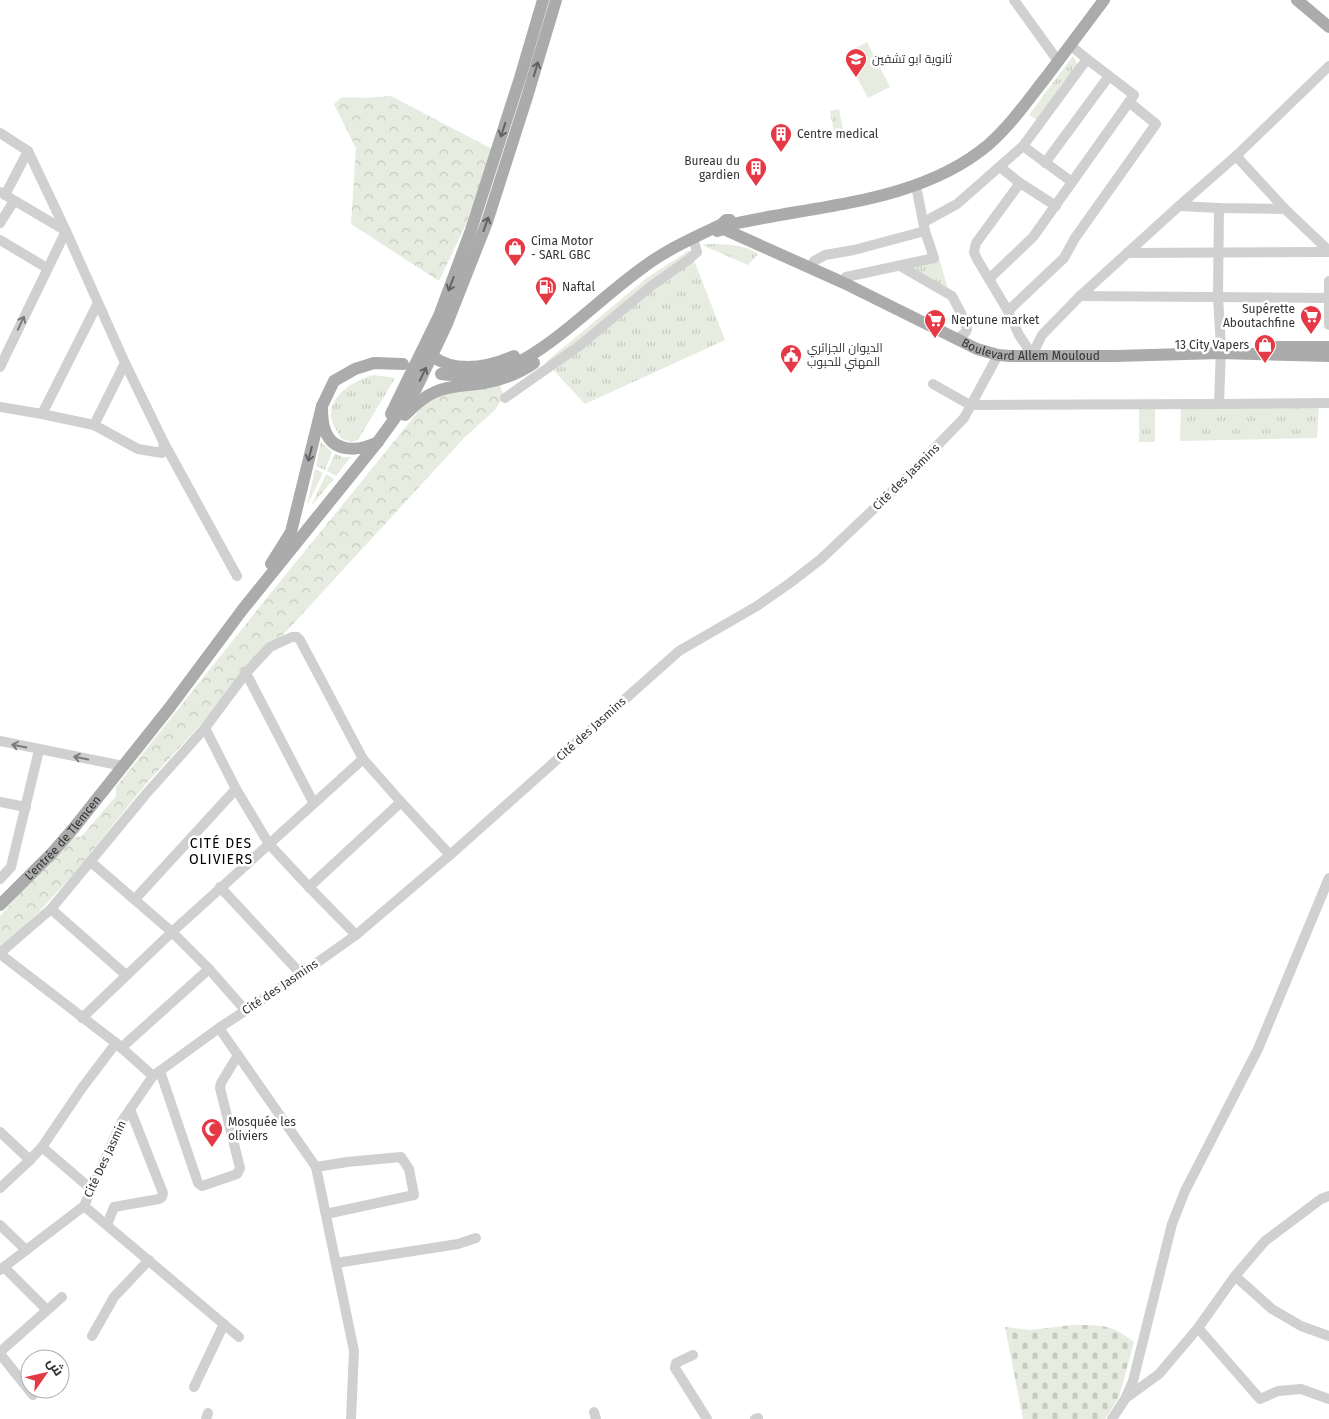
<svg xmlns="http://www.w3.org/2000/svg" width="1329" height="1419" viewBox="0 0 1329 1419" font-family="'Fira Sans',Cairo,sans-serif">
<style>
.grass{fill:url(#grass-tufts)}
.forest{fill:url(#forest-crowns)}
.cemetery{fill:url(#cemetery-stones)}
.pitch{fill:#e6ecdf}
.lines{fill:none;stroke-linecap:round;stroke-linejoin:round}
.minor{stroke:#d0d0d0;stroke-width:10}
.major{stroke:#ababab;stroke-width:12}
.oneway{stroke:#636363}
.oneway2{stroke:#7a7a7a}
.labels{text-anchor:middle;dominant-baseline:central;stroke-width:5;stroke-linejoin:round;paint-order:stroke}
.poi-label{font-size:12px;fill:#333;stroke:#fff;text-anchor:start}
.street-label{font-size:12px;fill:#333;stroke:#fff}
.neighbourhood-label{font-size:14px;letter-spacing:1px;fill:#000;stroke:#fff}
</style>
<defs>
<pattern id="grass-tufts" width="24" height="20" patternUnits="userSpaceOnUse" patternTransform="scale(1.25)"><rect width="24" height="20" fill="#e6ecdf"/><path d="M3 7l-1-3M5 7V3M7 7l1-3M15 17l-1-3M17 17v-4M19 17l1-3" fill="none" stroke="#c6cbc0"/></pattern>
<pattern id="forest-crowns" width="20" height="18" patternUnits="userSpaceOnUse" patternTransform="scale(1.25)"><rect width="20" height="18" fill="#e6ecdf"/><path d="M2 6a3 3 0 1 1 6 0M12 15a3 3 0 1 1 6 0" fill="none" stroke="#c6cbc0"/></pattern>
<pattern id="cemetery-stones" width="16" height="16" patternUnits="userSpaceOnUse" patternTransform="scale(1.25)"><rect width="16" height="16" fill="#e6ecdf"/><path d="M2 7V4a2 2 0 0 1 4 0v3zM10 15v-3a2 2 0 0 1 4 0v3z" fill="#c6cbc0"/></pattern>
</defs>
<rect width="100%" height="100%" fill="#fff"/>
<g class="grass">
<polygon points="1073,56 1078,65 1038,120 1029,115"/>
<polygon points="839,109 844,136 835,138 830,111"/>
<path d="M708,244C725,244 744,244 758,254L748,265L702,245Z"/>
<polygon points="690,250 725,340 585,404 546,362 648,277"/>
<polygon points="939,258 948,289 909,267"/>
<path d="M374,375L395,378L358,440L352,442L342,439C337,431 329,421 331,411C334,392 357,379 374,375Z"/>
<polygon points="1181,405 1319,405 1317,438 1180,441"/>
<rect x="1139" y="407" width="16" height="35"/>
<polygon points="321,442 332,452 325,470 316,466"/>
<polygon points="335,454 343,457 351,457 336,476 327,471"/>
<polygon points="315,469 323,473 307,506"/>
<polygon points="326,474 334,479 311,506"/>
</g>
<g class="forest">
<polygon points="391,96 492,149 467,222 439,281 351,224 356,148 334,104 342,97 366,98"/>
<polygon points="500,385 504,396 495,410 465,437 145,785 76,871 39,912 0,949 0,916 70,836 81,837 116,796 116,787 270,594 426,402 445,394"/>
</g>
<path class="cemetery" d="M1073,1325C1102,1325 1111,1324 1134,1342L1119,1397L1105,1419H1023L1005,1327L1030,1330Z"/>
<polygon class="pitch" points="867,42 890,87 868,98 845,54"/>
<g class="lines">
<g class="minor">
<polyline points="1014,0 1058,61"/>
<polyline points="1070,45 1087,59"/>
<polyline points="0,133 28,151 66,231 0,367"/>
<polyline points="1023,146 1072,182"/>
<polyline points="1236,156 1285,209 1329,251"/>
<polyline points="1045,163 1109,76"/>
<polyline points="1000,167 1020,183 1056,206"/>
<polyline points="1020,183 976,243 974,252 977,259 1008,311 1019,335 1029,350"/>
<polyline points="0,192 66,231 125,363 164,443 237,576"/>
<polyline points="5,195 28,151"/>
<polyline points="1179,206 1219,208 1285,209"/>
<polyline points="1219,208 1218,297 1221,347 1219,404"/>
<polyline points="924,222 957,204 1023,146 1087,59 1134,95 1033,237 989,279"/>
<polyline points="0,223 14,201"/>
<polyline points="0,240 47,268"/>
<polyline points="1127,253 1329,252"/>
<polyline points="814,261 825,255 854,250 925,231"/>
<polyline points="900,266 952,296 962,315 967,329 966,332 961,336"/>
<polyline points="846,277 934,258 925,231 916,186"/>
<polyline points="1329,281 1329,325"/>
<polyline points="1080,296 1329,298"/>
<polyline points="1008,311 1064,258 1075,238 1156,124 1129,102"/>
<polyline points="1035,349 1042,335 1080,296 1179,206 1236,156 1329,66"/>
<polyline points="933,384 970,405 1219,404 1329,403"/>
<polyline points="505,398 579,346 651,286 688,260 697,252 693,238"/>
<polyline points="0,407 42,414 94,425 138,449 162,453 164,443"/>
<polyline points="42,414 98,303"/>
<polyline points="94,425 125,363"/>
<polyline points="246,673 313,802"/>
<polyline points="205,728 236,789 269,844 309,887 356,935"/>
<polyline points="0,741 123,766"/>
<polyline points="0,802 26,807"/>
<polyline points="91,862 172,932 209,969 245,1010"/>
<polyline points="0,879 11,867 39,750"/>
<polyline points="220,887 301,974"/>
<polyline points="309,887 401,802"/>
<polyline points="135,899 236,789"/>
<polyline points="51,909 126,975"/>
<polyline points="0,953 51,909 146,794 205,728 246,673 270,647 292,637 297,637 300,640 363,759 401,802 450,855"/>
<polyline points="0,954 116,1043 153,1076"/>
<polyline points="82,1018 172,932 363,759"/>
<polyline points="219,1028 316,1167 354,1351 351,1419"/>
<polyline points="121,1048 209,969"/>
<polyline points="160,1071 198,1183 202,1186 237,1174 240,1168 220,1088 221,1083 238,1055"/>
<polyline points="0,1132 30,1160 0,1188"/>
<polyline points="42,1147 91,1189"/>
<polyline points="30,1160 42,1147 82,1088 116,1043"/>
<polyline points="316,1167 347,1162 401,1157 409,1169 414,1195 326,1214"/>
<polyline points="84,1206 239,1337"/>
<polyline points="0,1225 26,1250"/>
<polyline points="107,1225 114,1207 159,1199 162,1197 163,1193 130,1109"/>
<polyline points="336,1263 458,1244 476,1238"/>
<polyline points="4,1267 47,1310"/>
<polyline points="0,1270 84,1206 122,1121 153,1076 219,1028 301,974 356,935 450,855 679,651 757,606 790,583 821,559 899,485 964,418 998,355"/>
<polyline points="1235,1276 1272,1309 1301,1326 1329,1336"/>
<polyline points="1198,1328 1260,1399 1278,1391 1301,1389 1329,1399"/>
<polyline points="92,1336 114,1297 149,1260"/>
<polyline points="0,1352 62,1297"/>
<polyline points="0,1354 33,1395"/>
<polyline points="693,1355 676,1363 675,1368 707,1419"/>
<polyline points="194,1387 224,1324"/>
<polyline points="1126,1398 1159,1374 1198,1328 1235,1276 1265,1241 1321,1199 1329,1196"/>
<polyline points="594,1412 596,1419"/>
<polyline points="206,1419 208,1413"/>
<polyline points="755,1419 758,1418"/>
<polyline points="1112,1419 1125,1399 1133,1381 1172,1224 1185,1191 1258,1049 1329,878"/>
</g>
<g class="major">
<polyline points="1297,0 1329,27"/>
<path id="s1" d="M717,231L723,229L728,231L844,283L977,349L998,355L1010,356H1116L1220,353L1329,356"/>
<polyline points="1277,347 1329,347"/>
<path d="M432,356C456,374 488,367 514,356"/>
<path d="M441,374C461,376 481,377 501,370C521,363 540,350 557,337C587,314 614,288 645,266C669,248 696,237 722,224L726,220H730L733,224C817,205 919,203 988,145C1011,125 1028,100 1047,76C1066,51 1085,25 1104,0"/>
<path d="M322,406C322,414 322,423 325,430C333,454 360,451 378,442"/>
<polyline points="391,414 439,316 471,230 520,78 543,0"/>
<path d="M405,415C414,406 423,397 435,392C450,385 467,386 484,383C502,380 518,374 534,363"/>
<polyline points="271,564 291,532 322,406 334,381 355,369 374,363 403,364"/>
<path id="s2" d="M0,905L53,852L73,829L170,707L243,609L377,443L416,389L446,326L487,222L527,97L556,0"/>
</g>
</g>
<defs><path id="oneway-shaft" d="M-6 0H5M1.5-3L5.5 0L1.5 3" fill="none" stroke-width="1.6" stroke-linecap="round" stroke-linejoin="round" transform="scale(1.25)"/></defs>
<g class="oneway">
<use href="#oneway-shaft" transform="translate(536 69) rotate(-73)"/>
<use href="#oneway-shaft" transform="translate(503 130) rotate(108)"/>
<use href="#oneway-shaft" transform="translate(486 224) rotate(-70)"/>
<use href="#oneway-shaft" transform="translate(451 284) rotate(111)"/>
<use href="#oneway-shaft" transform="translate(423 374) rotate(-64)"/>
<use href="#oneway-shaft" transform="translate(310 454) rotate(104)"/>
</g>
<g class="oneway2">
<use href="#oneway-shaft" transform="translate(21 323) rotate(-65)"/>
<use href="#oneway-shaft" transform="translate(19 746) rotate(-168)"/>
<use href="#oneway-shaft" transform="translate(81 758) rotate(-169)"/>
</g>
<defs>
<g id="school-pin" transform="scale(1.125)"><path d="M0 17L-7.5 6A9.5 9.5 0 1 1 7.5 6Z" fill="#e63946" stroke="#fff"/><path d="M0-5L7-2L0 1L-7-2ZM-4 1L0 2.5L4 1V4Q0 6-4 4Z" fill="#fff"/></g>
<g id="building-pin" transform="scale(1.125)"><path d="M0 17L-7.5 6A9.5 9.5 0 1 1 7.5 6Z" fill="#e63946" stroke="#fff"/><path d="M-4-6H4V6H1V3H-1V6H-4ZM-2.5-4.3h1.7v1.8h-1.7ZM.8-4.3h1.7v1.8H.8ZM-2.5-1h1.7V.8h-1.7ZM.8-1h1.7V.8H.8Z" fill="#fff"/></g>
<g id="shop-pin" transform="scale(1.125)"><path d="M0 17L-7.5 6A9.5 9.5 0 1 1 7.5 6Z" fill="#e63946" stroke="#fff"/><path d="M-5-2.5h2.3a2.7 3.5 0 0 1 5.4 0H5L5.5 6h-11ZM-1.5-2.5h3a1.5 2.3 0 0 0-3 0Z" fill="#fff"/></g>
<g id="fuel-pin" transform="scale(1.125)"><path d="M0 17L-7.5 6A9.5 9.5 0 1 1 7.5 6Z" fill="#e63946" stroke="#fff"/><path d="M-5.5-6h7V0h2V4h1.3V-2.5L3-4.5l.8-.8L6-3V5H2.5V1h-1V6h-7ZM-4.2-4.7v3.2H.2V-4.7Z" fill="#fff"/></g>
<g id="supermarket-pin" transform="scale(1.125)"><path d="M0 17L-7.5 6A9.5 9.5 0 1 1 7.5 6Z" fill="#e63946" stroke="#fff"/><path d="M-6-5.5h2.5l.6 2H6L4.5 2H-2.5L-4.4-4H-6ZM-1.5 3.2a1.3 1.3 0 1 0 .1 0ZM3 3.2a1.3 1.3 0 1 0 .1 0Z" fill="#fff"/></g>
<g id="civic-pin" transform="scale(1.125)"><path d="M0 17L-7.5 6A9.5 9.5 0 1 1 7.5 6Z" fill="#e63946" stroke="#fff"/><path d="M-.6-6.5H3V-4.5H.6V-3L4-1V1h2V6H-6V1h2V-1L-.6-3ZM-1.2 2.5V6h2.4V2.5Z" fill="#fff"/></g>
<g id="mosque-pin" transform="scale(1.125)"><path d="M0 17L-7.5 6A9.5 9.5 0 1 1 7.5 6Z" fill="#e63946" stroke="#fff"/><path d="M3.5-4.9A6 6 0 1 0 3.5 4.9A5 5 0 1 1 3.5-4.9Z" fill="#fff"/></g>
</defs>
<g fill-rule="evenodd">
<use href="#school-pin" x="856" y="59"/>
<use href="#building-pin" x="781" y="134"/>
<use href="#building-pin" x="756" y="168"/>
<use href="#shop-pin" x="515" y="248"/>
<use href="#fuel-pin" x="546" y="287"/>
<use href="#supermarket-pin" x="1311" y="316"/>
<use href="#supermarket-pin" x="935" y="320"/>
<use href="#shop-pin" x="1265" y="345"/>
<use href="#civic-pin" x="791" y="355"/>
<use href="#mosque-pin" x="212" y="1129"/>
</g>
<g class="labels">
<g class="poi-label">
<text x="872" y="59">ثانوية ابو تشفين</text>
<text x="797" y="134">Centre medical</text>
<text x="740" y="161" text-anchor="end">Bureau du<tspan x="740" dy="14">gardien</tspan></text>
<text x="531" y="241">Cima Motor<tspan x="531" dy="14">- SARL GBC</tspan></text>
<text x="562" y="287">Naftal</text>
<text x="1295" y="309" text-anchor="end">Supérette<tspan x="1295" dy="14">Aboutachfine</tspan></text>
<text x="951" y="320">Neptune market</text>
<text x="1249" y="345" text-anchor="end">13 City Vapers</text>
<text x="807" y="348">الديوان الجزائري<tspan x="807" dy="14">المهني للحبوب</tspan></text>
<text x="228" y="1122">Mosquée les<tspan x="228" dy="14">oliviers</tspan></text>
</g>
<g class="street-label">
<text stroke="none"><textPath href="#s1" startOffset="341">Boulevard Allem Mouloud</textPath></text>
<text transform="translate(906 477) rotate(-45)">Cité des Jasmins</text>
<text transform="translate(591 729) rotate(-42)">Cité des Jasmins</text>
<text stroke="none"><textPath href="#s2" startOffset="92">L'entrée de Tlemcen</textPath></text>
<text transform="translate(280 987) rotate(-34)">Cité des Jasmins</text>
<text transform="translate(105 1159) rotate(-65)">Cité Des Jasmin</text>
</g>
<g class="neighbourhood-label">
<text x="221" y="843">CITÉ DES<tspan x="221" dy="16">OLIVIERS</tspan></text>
</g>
</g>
<g transform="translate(45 1374) rotate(56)"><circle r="24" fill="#ffffff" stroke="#adadad"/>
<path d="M0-4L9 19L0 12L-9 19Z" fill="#e63946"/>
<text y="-8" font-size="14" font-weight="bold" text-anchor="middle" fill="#333333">ش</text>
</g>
</svg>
